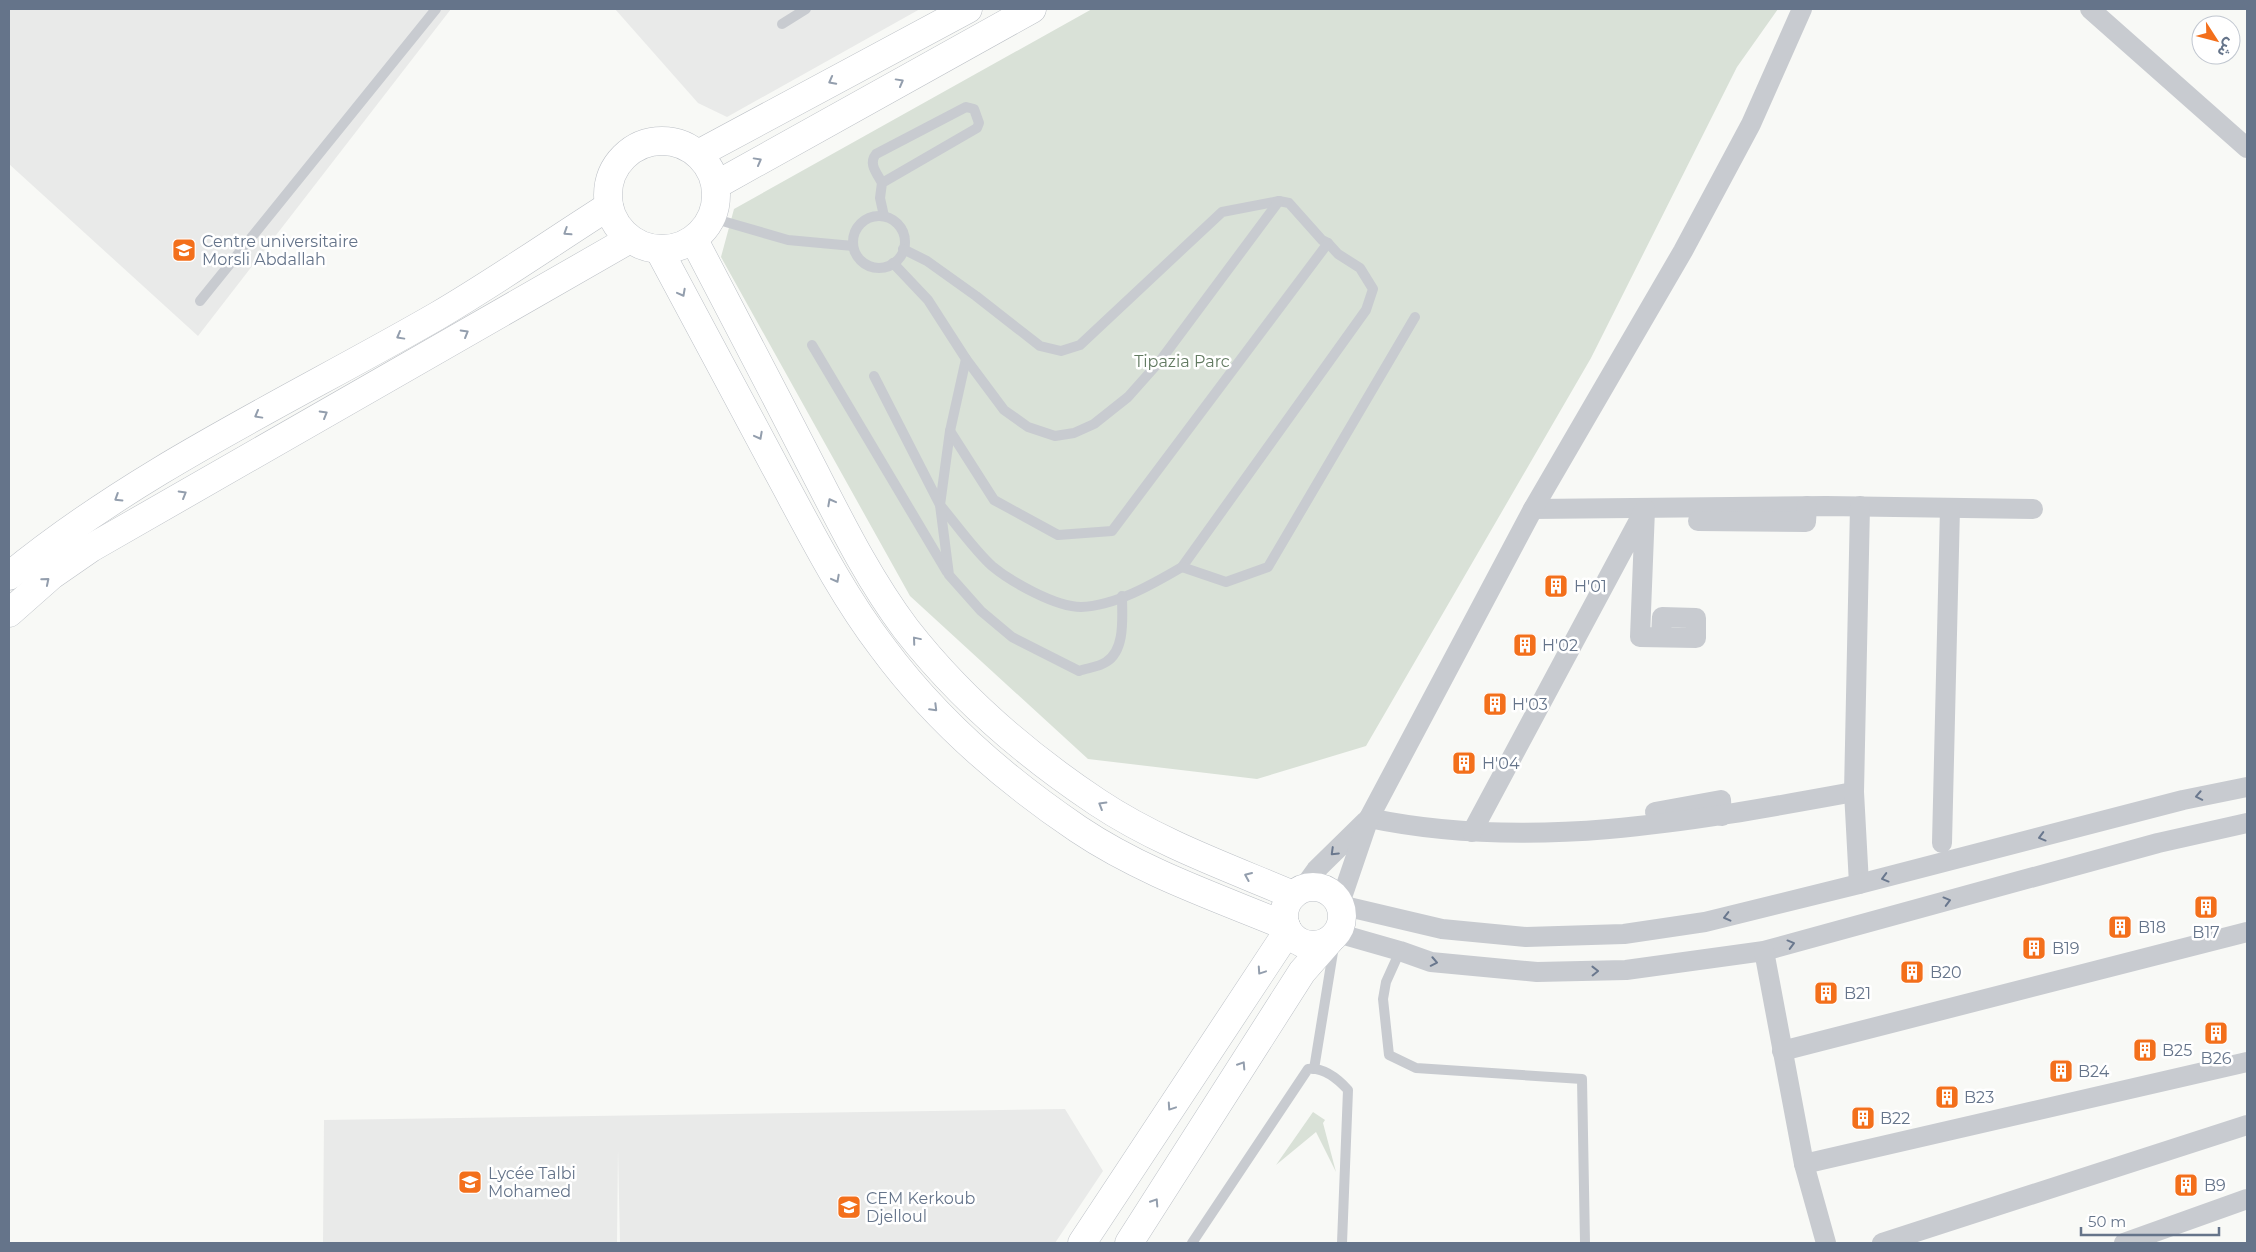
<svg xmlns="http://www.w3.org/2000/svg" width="2256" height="1252" viewBox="0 0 2256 1252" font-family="Montserrat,'Noto Sans Arabic',sans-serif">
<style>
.built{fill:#e9eae9}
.green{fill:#d9e1d7}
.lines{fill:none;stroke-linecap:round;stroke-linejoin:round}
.secondary-casing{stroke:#bcc0c6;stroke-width:29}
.lane{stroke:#c8cbd0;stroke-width:10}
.street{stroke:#c8cbd0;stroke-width:20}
.secondary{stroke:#fff;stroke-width:28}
.oneway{stroke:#939ead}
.oneway2{stroke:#6a788e}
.labels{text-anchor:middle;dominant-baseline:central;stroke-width:5;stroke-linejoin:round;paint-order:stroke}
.poi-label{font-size:16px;fill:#65748a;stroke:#fff;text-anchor:start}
.park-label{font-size:16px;fill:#627a61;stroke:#fff}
</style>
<rect width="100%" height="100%" fill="#f8f9f6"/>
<g class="built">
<polygon points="9,9 451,9 198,336 9,164"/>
<polygon points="615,9 920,9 727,117 698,103"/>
<polygon points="1065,1109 1103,1171 1055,1243 620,1243 618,1150 617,1243 323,1243 324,1120"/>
</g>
<g class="green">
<polygon points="1092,9 1778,9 1737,67 1591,358 1366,746 1257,779 1088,759 910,596 721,257 734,209"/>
<polygon points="1313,1112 1325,1120 1323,1123 1336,1172 1316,1132 1276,1165"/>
</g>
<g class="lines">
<g class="secondary-casing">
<g id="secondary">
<circle cx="662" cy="195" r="54"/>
<polyline points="698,154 968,9"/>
<polyline points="716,185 1032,9"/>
<path d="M694,240C732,313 771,387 809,461C839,519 867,577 906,629C959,697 1025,754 1097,802C1157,842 1227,867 1293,895"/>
<path d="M659,250C699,325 739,399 779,474C811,533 841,593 882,647C935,719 1004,779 1078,829C1142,872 1216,897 1286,926"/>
<path d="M9,576C138,470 293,399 437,316C495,282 551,243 609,206"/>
<polyline points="9,613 52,575 91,548 630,239"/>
<circle cx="1313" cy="916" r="29"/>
<polyline points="1082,1243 1288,931"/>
<polyline points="1129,1243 1302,972 1330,940"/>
</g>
</g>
<g class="lane">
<polyline points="782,24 806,9"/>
<path d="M882,183C877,173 868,164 876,154L966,107L974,109L979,123L977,128L882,183L880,198L884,216"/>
<circle cx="879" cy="242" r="26"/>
<polyline points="712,218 788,240 853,246"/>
<path d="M903,249L927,261L976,296L1040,346L1061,351L1080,345L1222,212L1279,201L1289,203L1322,240L1328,243L1338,254L1360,268L1373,289L1366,310L1182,567C1153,584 1115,606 1081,607C1056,607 1011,582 992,566C975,551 956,524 940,505L950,431L966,359"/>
<polyline points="893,263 928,300 966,359 1004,410 1028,427 1055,436 1074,433 1094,424 1128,397 1160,361 1279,201"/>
<polyline points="200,301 436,9"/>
<polyline points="812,345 947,572"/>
<path d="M874,376L940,505L949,575L981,611L1012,637L1079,671C1087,668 1099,667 1106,662C1126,650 1122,616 1122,596"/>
<polyline points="950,431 994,500 1058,535 1112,531 1328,243"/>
<polyline points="1182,567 1226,582 1268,567 1415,317"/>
<polyline points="1400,951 1386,982 1383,999 1389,1055 1416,1068 1582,1079 1585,1243"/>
<polyline points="1314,1069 1334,946"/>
<path d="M1192,1243L1308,1069C1324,1067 1338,1079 1348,1090L1342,1243"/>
</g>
<g class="street">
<polyline points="2090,9 2247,148"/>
<polyline points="1533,509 1826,506 2033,509"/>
<polyline points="1698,521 1806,522 1807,506"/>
<polyline points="1655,812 1721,800 1722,816"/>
<path d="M1369,818C1530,852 1695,821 1854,792"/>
<polyline points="1472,832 1645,509 1640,637 1696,638 1696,618 1662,617 1661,637"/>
<polyline points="1942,843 1950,508"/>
<polyline points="1859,884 1854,792 1860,506"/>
<polyline points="1303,888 1316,870 1366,821"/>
<polyline points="1340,903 1369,818 1533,509 1683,251 1751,124 1802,9"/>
<polyline points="1340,905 1442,929 1526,937 1624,934 1705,922 1859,884 2183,800 2247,787"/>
<polyline points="1337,933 1400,951 1431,962 1537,972 1626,970 1764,951 2158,843 2247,823"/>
<polyline points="1764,951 1804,1164 1826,1243"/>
<polyline points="1782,1051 2247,932"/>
<polyline points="1804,1164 2247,1062"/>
<polyline points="1882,1243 2247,1125"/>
<polyline points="2124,1243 2247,1199"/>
</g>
<use href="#secondary" class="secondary"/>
</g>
<defs><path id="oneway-chevron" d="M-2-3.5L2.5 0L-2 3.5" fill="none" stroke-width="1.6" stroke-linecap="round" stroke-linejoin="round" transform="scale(1.25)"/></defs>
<g class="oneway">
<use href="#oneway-chevron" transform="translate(832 81) rotate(152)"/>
<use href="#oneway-chevron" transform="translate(900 82) rotate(-29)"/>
<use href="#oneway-chevron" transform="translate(758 161) rotate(-29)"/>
<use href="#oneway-chevron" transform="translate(567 232) rotate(147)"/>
<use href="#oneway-chevron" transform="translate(682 293) rotate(62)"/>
<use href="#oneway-chevron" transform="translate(465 333) rotate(-30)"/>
<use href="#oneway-chevron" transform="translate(400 336) rotate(151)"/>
<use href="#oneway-chevron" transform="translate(324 414) rotate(-30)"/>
<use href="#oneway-chevron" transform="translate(258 415) rotate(151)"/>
<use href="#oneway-chevron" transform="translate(759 436) rotate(62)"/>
<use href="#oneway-chevron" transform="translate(183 494) rotate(-30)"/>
<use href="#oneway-chevron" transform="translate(118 498) rotate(148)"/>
<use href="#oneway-chevron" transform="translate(831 502) rotate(-118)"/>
<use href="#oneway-chevron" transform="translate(836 579) rotate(62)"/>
<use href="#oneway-chevron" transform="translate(46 581) rotate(-40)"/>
<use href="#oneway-chevron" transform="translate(916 640) rotate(-130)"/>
<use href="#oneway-chevron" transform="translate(934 708) rotate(45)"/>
<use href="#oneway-chevron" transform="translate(1102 805) rotate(-149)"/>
<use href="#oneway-chevron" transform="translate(1248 876) rotate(-157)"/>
<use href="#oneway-chevron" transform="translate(1261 971) rotate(124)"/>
<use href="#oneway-chevron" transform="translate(1242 1065) rotate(-57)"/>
<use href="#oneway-chevron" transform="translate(1171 1107) rotate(124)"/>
<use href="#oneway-chevron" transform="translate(1155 1202) rotate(-57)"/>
</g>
<g class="oneway2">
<use href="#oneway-chevron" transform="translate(2199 796) rotate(169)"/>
<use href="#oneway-chevron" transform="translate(2042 837) rotate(165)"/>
<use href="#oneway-chevron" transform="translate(1334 852) rotate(136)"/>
<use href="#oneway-chevron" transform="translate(1885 878) rotate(165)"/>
<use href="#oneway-chevron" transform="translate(1947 901) rotate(-15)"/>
<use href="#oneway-chevron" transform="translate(1727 917) rotate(166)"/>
<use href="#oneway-chevron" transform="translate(1791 944) rotate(-15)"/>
<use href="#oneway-chevron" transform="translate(1434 962) rotate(11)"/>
<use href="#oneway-chevron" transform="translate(1595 971) rotate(-1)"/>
</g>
<defs>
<g id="university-square" transform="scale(1.25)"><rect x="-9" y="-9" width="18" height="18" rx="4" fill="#f36f1b" stroke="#fff"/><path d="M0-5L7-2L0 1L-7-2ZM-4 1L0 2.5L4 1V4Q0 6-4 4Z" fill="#fff"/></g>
<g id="building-square" transform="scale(1.25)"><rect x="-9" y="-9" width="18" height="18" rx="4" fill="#f36f1b" stroke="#fff"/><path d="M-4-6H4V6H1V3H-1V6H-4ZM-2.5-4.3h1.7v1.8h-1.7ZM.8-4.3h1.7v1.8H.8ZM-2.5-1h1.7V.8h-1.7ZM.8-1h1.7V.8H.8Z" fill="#fff"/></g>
<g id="school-square" transform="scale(1.25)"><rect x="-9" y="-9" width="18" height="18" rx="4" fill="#f36f1b" stroke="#fff"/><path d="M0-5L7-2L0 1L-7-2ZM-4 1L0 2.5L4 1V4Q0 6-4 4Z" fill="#fff"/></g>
</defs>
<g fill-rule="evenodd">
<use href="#university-square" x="184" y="250"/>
<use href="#building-square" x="1556" y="586"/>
<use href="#building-square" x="1525" y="645"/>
<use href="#building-square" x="1495" y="704"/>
<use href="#building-square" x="1464" y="763"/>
<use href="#building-square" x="2206" y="907"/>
<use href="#building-square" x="2120" y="927"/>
<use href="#building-square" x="2034" y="948"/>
<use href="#building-square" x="1912" y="972"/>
<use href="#building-square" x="1826" y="993"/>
<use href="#building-square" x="2216" y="1033"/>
<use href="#building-square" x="2145" y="1050"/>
<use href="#building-square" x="2061" y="1071"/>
<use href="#building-square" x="1947" y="1097"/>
<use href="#building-square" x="1863" y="1118"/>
<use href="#school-square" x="470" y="1182"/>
<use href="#building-square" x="2186" y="1185"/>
<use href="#school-square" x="849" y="1207"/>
</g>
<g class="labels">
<g class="poi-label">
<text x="202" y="241">Centre universitaire<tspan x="202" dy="18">Morsli Abdallah</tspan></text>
<text x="1574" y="586">H'01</text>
<text x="1542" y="645">H'02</text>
<text x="1512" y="704">H'03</text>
<text x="1482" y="763">H'04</text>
<text x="2138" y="927">B18</text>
<text x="2206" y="932" text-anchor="middle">B17</text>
<text x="2052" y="948">B19</text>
<text x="1930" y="972">B20</text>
<text x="1844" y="993">B21</text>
<text x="2162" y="1050">B25</text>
<text x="2216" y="1058" text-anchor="middle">B26</text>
<text x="2078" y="1071">B24</text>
<text x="1964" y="1097">B23</text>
<text x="1880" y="1118">B22</text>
<text x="488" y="1173">Lycée Talbi<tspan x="488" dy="18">Mohamed</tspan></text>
<text x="2204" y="1185">B9</text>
<text x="866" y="1198">CEM Kerkoub<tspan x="866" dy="18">Djelloul</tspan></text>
</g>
<g class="park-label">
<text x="1182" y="361">Tipazia Parc</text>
</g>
</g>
<rect width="2256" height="1252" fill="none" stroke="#65748a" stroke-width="20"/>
<g transform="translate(2216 40) rotate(126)"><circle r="24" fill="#ffffff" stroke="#c1c7d0"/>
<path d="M0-4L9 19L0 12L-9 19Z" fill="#f36f1b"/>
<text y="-8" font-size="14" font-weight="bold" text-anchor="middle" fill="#65748a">ش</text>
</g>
<path d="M2081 1227v8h138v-8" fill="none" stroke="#65748a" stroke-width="2.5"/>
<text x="2088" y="1227" font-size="15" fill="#65748a" stroke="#ffffff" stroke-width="4" paint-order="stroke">50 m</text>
</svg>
